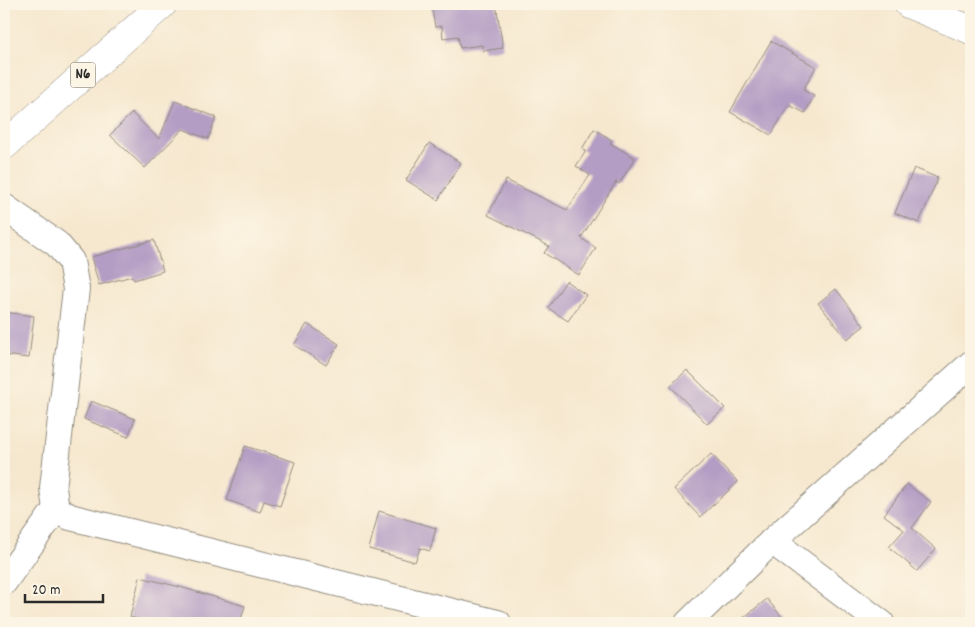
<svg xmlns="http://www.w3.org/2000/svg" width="975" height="627" viewBox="0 0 975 627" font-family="Dekko,sans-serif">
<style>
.building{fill:#b49dc4}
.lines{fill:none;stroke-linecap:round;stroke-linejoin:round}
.street-casing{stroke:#908a7d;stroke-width:28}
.secondary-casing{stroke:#908a7d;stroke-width:29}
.highway-casing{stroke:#908a7d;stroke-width:29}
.street{stroke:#fff;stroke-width:26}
.secondary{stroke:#fff;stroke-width:28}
.highway{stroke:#fff;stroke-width:28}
.labels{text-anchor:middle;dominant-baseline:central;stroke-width:4;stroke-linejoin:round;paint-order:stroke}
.shield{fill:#fcf5e5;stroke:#6a6863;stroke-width:1}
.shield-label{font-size:15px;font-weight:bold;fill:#2b2b2b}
</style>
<rect width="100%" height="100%" fill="#fcf5e5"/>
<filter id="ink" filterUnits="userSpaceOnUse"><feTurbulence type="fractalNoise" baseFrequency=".02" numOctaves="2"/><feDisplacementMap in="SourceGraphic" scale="10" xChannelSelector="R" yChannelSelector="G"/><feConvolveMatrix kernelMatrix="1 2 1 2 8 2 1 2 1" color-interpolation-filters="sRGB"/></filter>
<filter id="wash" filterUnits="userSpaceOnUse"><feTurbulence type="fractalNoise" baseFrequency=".0096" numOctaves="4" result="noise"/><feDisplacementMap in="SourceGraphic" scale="20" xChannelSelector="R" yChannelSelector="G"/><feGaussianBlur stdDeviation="1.12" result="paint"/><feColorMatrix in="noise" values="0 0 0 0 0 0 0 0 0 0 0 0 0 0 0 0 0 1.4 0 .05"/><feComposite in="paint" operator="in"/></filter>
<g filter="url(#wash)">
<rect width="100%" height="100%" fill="#f6e8cf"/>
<g id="blocks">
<g class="building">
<polygon points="431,4 496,4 503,48 483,51 482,45 460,48 458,36 443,38 442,26 435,27"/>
<polygon points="771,41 816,67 803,90 814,96 805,113 789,105 771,135 730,112"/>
<polygon points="175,101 216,117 208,139 183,129 145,168 110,135 132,113 159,139"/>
<polygon points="594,129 612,140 610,143 635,158 619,184 616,182 581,238 596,248 579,275 544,253 549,246 488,215 506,180 567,210 590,175 576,166 586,151 582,149"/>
<polygon points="429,143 461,163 438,200 406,180"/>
<polygon points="914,168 938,178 919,223 895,213"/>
<polygon points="154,240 163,271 134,280 132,276 99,285 91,257"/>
<polygon points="566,281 586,295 568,321 548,308"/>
<polygon points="836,289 864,326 847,339 818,303"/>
<polygon points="4,312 34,316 29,358 4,355"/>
<polygon points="307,324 339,344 326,365 294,345"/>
<polygon points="687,370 725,408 707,424 670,386"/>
<polygon points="91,401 135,419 128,437 84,419"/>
<polygon points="245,446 295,462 280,506 264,501 260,512 227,500"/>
<polygon points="711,454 738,482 700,517 674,489"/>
<polygon points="907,484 931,502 912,528 936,549 917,571 889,547 904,530 884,515"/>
<polygon points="379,511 436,528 430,551 420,548 415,562 369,549"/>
<polygon points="140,577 180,587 245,606 240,623 154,623 130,617"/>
<polygon points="767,599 787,623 737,623"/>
</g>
</g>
</g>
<g filter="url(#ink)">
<use href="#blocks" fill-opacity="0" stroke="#908a7d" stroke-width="1"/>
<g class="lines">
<g class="street-casing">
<g id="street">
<polyline points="4,207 57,244 71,261 76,289 53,488 56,509 70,517 498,623"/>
<polyline points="772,541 881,623"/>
<polyline points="4,582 56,509"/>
<polyline points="688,623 772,541 971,364"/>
</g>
</g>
<g class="secondary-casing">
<polyline id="secondary" points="908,4 971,30"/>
</g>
<g class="highway-casing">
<polyline id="highway" points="4,146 163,4"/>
</g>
<use href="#street" class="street"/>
<use href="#secondary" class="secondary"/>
<use href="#highway" class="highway"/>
</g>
</g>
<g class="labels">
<rect class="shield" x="70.5" y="62.5" width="25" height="25" rx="4"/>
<g class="shield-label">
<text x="83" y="75">N6</text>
</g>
</g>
<rect width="975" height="627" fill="none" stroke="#fcf5e5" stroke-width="20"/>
<path d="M25 594v8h78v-8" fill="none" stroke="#2b2b2b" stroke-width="2.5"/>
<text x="32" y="594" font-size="15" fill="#2b2b2b" stroke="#fcf5e5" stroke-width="4" paint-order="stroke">20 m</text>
</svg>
